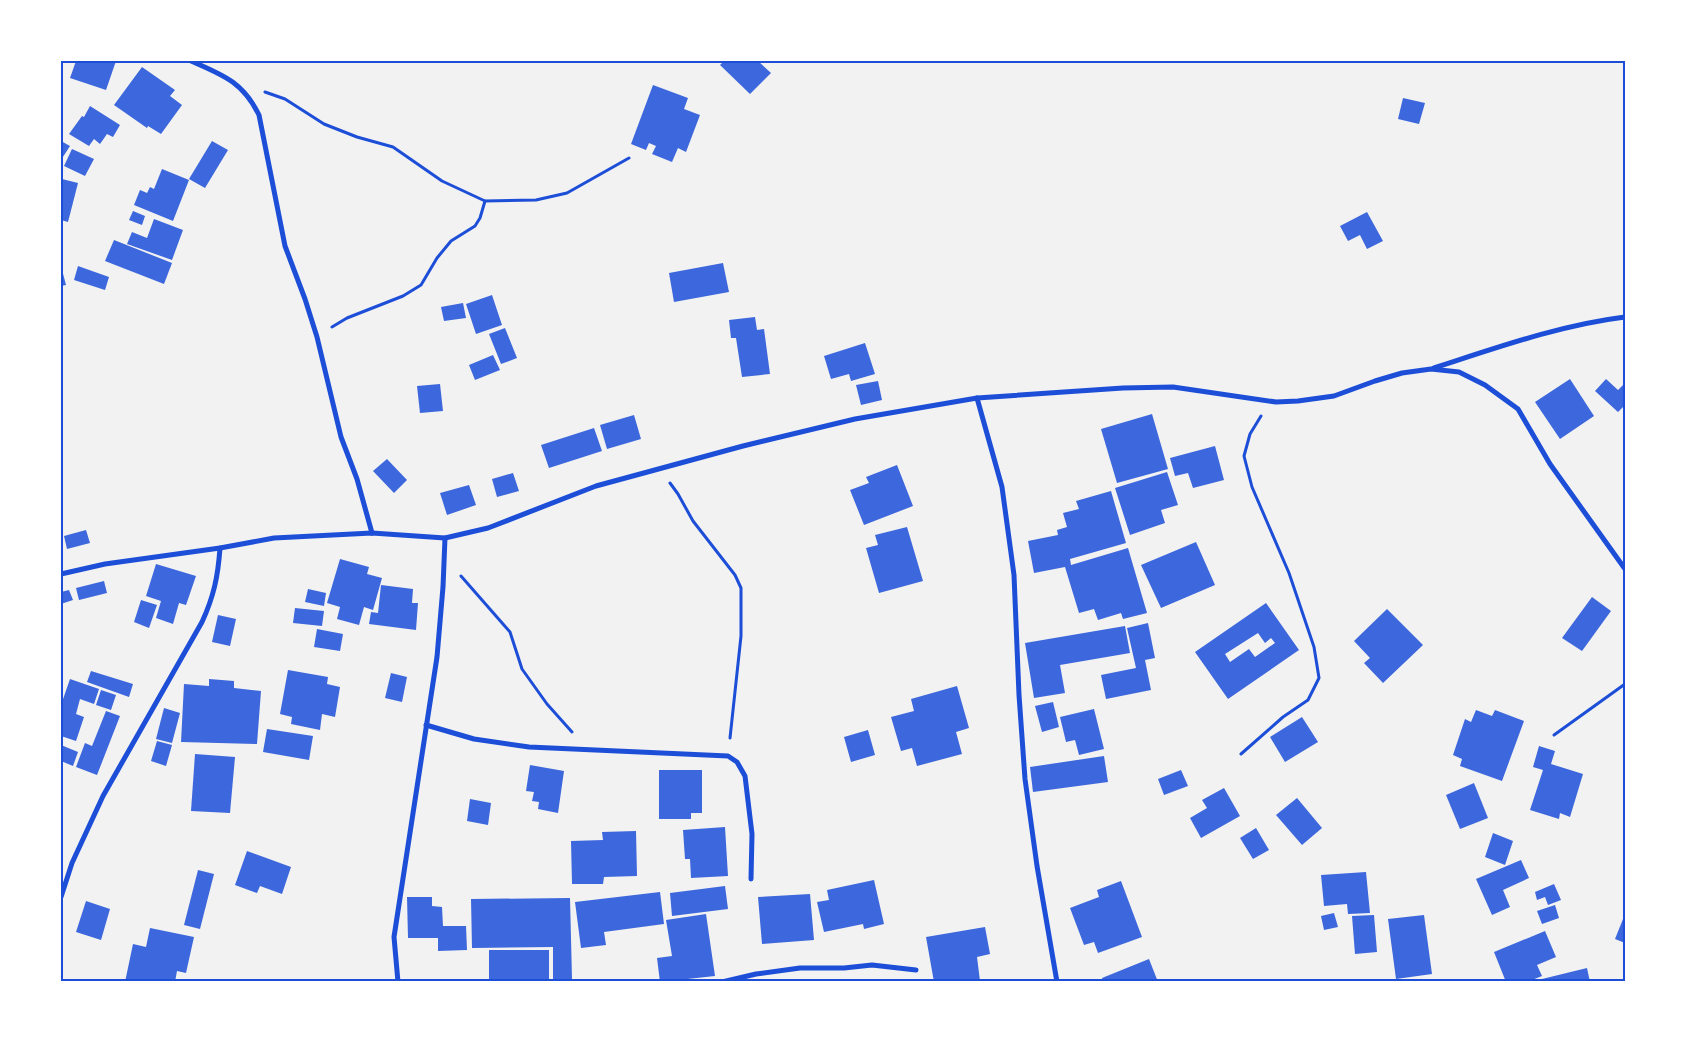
<svg xmlns="http://www.w3.org/2000/svg" width="1686" height="1043" viewBox="0 0 1686 1043" font-family="Commissioner,sans-serif">
<style>
.building{fill:#3d67dc;fill-rule:evenodd}
.lines{fill:none;stroke-linecap:round;stroke-linejoin:round}
.path{stroke:#1d4ed8;stroke-width:3}
.minor{stroke:#1d4ed8;stroke-width:5}
.neatline{fill:none;stroke:#1d4ed8;stroke-width:2}
</style>
<rect width="100%" height="100%" fill="#f2f2f2"/>
<g class="building">
<polygon points="76,61 116,61 106,90 70,78"/>
<polygon points="724,61 758,61 771,73 750,94 720,65"/>
<polygon points="142,67 175,90 170,96 182,105 161,134 148,126 147,128 114,105"/>
<polygon points="653,85 688,98 684,109 700,115 686,152 678,148 672,162 652,154 656,146 649,143 646,150 631,144"/>
<polygon points="1403,98 1425,103 1419,124 1398,119"/>
<polygon points="90,106 120,125 113,137 107,134 100,144 94,139 89,146 69,134 82,116 84,117"/>
<polygon points="61,141 70,146 61,160"/>
<polygon points="212,141 228,150 205,188 189,179"/>
<polygon points="72,149 94,159 85,176 64,166"/>
<polygon points="162,169 189,180 173,221 134,205 140,190 147,193 150,187 154,189"/>
<polygon points="62,179 78,183 68,222 61,220"/>
<polygon points="133,211 145,216 142,225 129,220"/>
<polygon points="1367,212 1383,241 1367,249 1360,235 1348,241 1340,226"/>
<polygon points="154,219 183,230 172,260 127,244 132,232 147,238"/>
<polygon points="114,240 172,263 164,284 105,261"/>
<polygon points="723,263 729,292 674,302 669,273"/>
<polygon points="61,266 66,285 61,286"/>
<polygon points="78,266 109,277 105,290 74,280"/>
<polygon points="492,295 502,325 476,334 466,304"/>
<polygon points="463,303 466,318 444,321 441,307"/>
<polygon points="755,317 757,330 764,329 770,374 742,377 736,338 731,338 729,320"/>
<polygon points="505,328 517,358 501,364 489,334"/>
<polygon points="865,343 875,374 851,381 849,374 831,379 824,356"/>
<polygon points="493,355 500,370 475,380 469,365"/>
<polygon points="1570,379 1594,416 1560,439 1535,402"/>
<polygon points="1606,379 1618,390 1625,383 1625,405 1618,412 1595,391"/>
<polygon points="878,381 882,400 861,405 856,385"/>
<polygon points="440,384 443,411 420,413 417,386"/>
<polygon points="1152,414 1168,469 1117,483 1101,429"/>
<polygon points="634,415 641,439 607,449 600,425"/>
<polygon points="594,428 602,451 549,468 541,445"/>
<polygon points="1215,446 1224,480 1193,488 1188,473 1175,476 1170,458"/>
<polygon points="387,459 407,480 394,493 373,471"/>
<polygon points="897,465 913,506 864,525 850,490 869,483 866,477"/>
<polygon points="1167,472 1178,505 1161,510 1165,523 1130,535 1115,488"/>
<polygon points="513,473 519,491 497,497 492,479"/>
<polygon points="469,485 476,505 447,515 440,493"/>
<polygon points="1111,491 1126,543 1070,559 1071,565 1128,548 1147,613 1123,619 1121,613 1098,620 1094,609 1079,613 1065,567 1034,573 1028,541 1058,535 1057,530 1067,527 1063,513 1079,509 1076,501"/>
<polygon points="907,527 923,581 879,593 866,548 878,545 875,535"/>
<polygon points="86,530 90,543 67,549 64,536"/>
<polygon points="1196,542 1215,585 1161,608 1141,565"/>
<polygon points="340,559 369,567 367,574 382,578 373,610 364,607 359,625 337,619 340,607 327,603"/>
<polygon points="156,564 196,576 186,605 179,603 173,624 156,618 161,601 146,596"/>
<polygon points="104,581 107,593 79,600 76,588"/>
<polygon points="381,585 413,589 412,603 418,603 416,630 369,624 371,612 378,613"/>
<polygon points="308,589 326,593 324,606 305,602"/>
<polygon points="69,590 73,600 61,604 61,592"/>
<polygon points="1592,597 1611,611 1582,651 1562,638"/>
<polygon points="141,600 157,605 149,628 134,622"/>
<path d="M1266,603L1299,650L1228,699L1195,652ZM1258,633L1265,643L1271,638L1275,643L1255,657L1249,649L1230,662L1225,654Z"/>
<polygon points="295,608 324,611 322,626 293,623"/>
<polygon points="1387,609 1423,645 1383,683 1364,663 1370,658 1354,641"/>
<polygon points="218,615 236,619 230,646 212,642"/>
<polygon points="1148,623 1155,658 1145,660 1151,690 1106,699 1101,675 1136,668 1127,628"/>
<polygon points="1125,626 1130,653 1060,665 1065,693 1034,698 1025,643"/>
<polygon points="317,629 343,634 340,651 314,647"/>
<polygon points="288,670 328,677 327,684 340,687 335,717 322,714 320,730 291,724 292,717 280,714"/>
<polygon points="91,671 133,684 129,697 87,682"/>
<polygon points="391,673 407,677 402,702 385,698"/>
<polygon points="70,679 99,689 94,704 80,699 76,714 84,717 76,741 61,736 61,705"/>
<polygon points="209,679 234,681 234,688 261,691 257,744 181,742 184,684 209,686"/>
<polygon points="957,686 969,728 956,732 962,754 917,766 912,748 901,751 891,717 914,711 911,699"/>
<polygon points="101,690 116,695 111,710 96,705"/>
<polygon points="1053,702 1059,727 1042,732 1035,706"/>
<polygon points="164,708 180,713 172,743 156,739"/>
<polygon points="1094,709 1104,749 1079,755 1075,740 1066,742 1060,717"/>
<polygon points="1476,710 1492,716 1495,710 1524,721 1502,781 1460,766 1462,759 1453,755 1465,719 1471,722"/>
<polygon points="106,711 120,716 97,775 76,767 85,743 92,746"/>
<polygon points="1302,717 1318,742 1285,762 1270,737"/>
<polygon points="267,729 313,736 309,760 263,752"/>
<polygon points="868,730 875,755 851,762 844,737"/>
<polygon points="157,741 172,745 166,766 151,761"/>
<polygon points="61,745 78,752 73,766 61,761"/>
<polygon points="1539,746 1555,751 1551,764 1583,774 1570,817 1560,813 1559,819 1530,810 1543,770 1533,767"/>
<polygon points="195,754 235,757 230,813 191,811"/>
<polygon points="1104,756 1108,782 1033,792 1030,767"/>
<polygon points="530,765 564,771 558,813 538,809 539,802 532,801 534,792 526,791"/>
<polygon points="659,770 702,770 702,813 691,813 691,819 659,819"/>
<polygon points="1181,770 1188,786 1164,795 1158,779"/>
<polygon points="1474,783 1488,818 1460,829 1446,795"/>
<polygon points="1224,788 1240,816 1201,838 1190,818 1207,808 1202,800"/>
<polygon points="1297,798 1322,828 1302,845 1276,815"/>
<polygon points="470,799 491,803 488,825 467,821"/>
<polygon points="725,827 728,876 691,878 690,859 685,859 683,830"/>
<polygon points="1256,828 1269,850 1253,859 1240,838"/>
<polygon points="636,831 637,876 604,877 603,884 572,884 571,841 603,840 602,832"/>
<polygon points="1493,833 1513,841 1505,865 1485,857"/>
<polygon points="247,851 291,867 282,894 260,886 257,893 235,885"/>
<polygon points="1521,860 1529,878 1503,890 1510,907 1492,915 1476,879"/>
<polygon points="198,870 214,874 200,929 184,925"/>
<polygon points="1366,872 1370,913 1348,914 1347,904 1324,906 1321,875"/>
<polygon points="874,880 884,924 864,929 863,924 824,932 817,902 829,900 827,890"/>
<polygon points="1121,881 1142,937 1098,953 1094,942 1084,945 1070,908 1099,897 1097,890"/>
<polygon points="1554,884 1561,900 1548,905 1545,897 1537,900 1535,892"/>
<polygon points="725,886 728,909 672,916 670,893"/>
<polygon points="660,892 664,924 604,932 606,945 581,948 575,902"/>
<polygon points="810,894 814,940 762,944 758,897"/>
<polygon points="407,897 432,897 432,906 442,907 443,926 466,926 467,950 438,951 438,938 408,938"/>
<polygon points="570,898 572,979 553,979 553,947 472,948 471,899"/>
<polygon points="86,901 110,909 101,940 76,932"/>
<polygon points="1555,905 1559,918 1542,924 1537,911"/>
<polygon points="1334,913 1338,927 1324,930 1321,916"/>
<polygon points="706,914 715,976 660,982 657,958 672,956 666,920"/>
<polygon points="1625,914 1625,943 1615,939"/>
<polygon points="1374,915 1377,952 1355,954 1352,916"/>
<polygon points="1424,915 1432,974 1396,979 1388,919"/>
<polygon points="985,927 990,954 977,957 980,981 951,982 951,980 934,982 926,937"/>
<polygon points="150,928 194,937 186,973 177,971 175,982 125,982 133,944 146,947"/>
<polygon points="1545,931 1556,957 1537,965 1542,976 1527,982 1506,982 1494,952"/>
<rect x="489" y="950" width="60" height="32"/>
<polygon points="1149,959 1158,982 1103,982 1102,978"/>
<polygon points="1587,968 1590,982 1543,982 1542,979"/>
</g>
<g class="lines">
<g class="path">
<polyline points="265,92 285,99 324,124 357,137 393,147 442,181 485,201 536,200 567,193 629,158"/>
<polyline points="332,327 347,318 403,296 421,285 437,258 451,241 475,226 480,218 485,201"/>
<polyline points="670,483 678,494 693,521 735,575 741,588 741,636 730,738"/>
<polyline points="461,576 510,632 522,669 547,704 572,732"/>
<polyline points="1554,735 1625,684"/>
<polyline points="1241,754 1283,717 1308,700 1319,678 1314,647 1289,573 1252,487 1244,456 1250,434 1261,416"/>
</g>
<g class="minor">
<path d="M191,61C223,75 243,82 259,115L285,246L305,299L317,337L341,437L357,479L372,533"/>
<path d="M1434,368C1496,348 1560,325 1625,317"/>
<polyline points="977,398 1002,487 1014,575 1019,695 1025,779 1037,866 1057,982"/>
<polyline points="61,574 105,564 220,548 274,538 372,533 445,538 488,528 596,486 743,446 855,419 977,398 1123,388 1173,387 1276,402 1298,401 1334,396 1375,381 1402,373 1431,369 1459,372 1485,385 1518,409 1550,464 1625,569"/>
<polyline points="426,725 474,739 529,747 728,756 737,762 745,776 752,834 751,879"/>
<path d="M61,897L72,863L103,796L202,622C214,596 218,576 220,548"/>
<polyline points="398,982 394,937 437,657 443,587 445,538"/>
<polyline points="722,982 756,974 800,968 844,968 872,965 916,970"/>
</g>
</g>
<rect width="1686" height="1043" fill="none" stroke="#ffffff" stroke-width="125"/>
<rect x="62" y="62" width="1562" height="918" class="neatline"/>
</svg>
